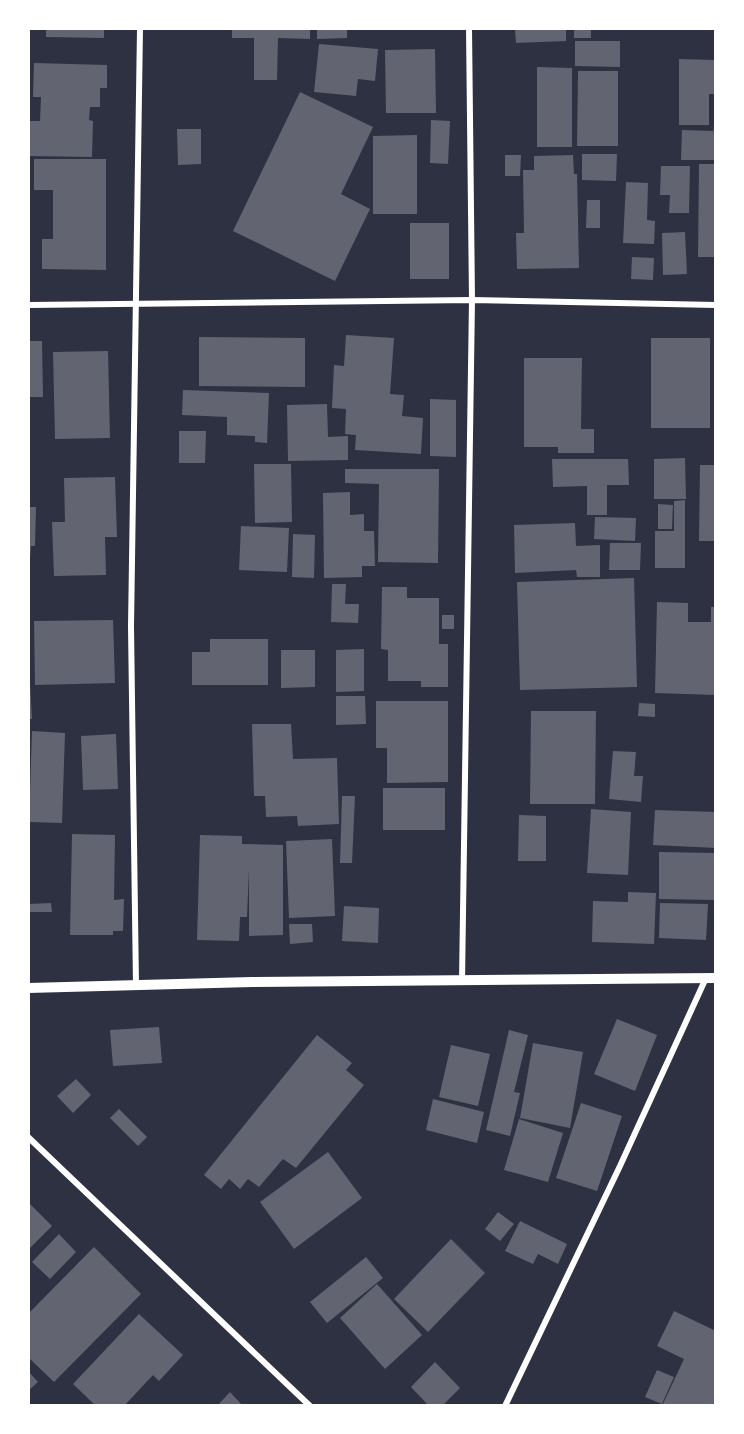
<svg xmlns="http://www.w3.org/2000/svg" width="744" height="1434" viewBox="0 0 744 1434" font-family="Poppins,sans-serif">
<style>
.building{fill:#626471}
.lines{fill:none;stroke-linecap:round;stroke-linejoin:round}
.minor{stroke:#fff;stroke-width:6}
.tertiary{stroke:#fff;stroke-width:10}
</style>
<rect width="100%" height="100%" fill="#2d3142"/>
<g class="building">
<polygon points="46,28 104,28 104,38 46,37"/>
<polygon points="232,28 310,28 310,39 278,38 277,80 254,80 254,38 232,38"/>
<polygon points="317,28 347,28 347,38 317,39"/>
<polygon points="566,28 566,41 516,43 515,29"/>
<rect x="574" y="28" width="17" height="10"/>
<polygon points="575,41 620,41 620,67 575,66"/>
<polygon points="319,44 378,49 375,81 358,79 356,96 314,92"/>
<polygon points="435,49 436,113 386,113 385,50"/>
<polygon points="679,59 716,60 716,94 709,94 709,125 679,125"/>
<polygon points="34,63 107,65 107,88 100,88 100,107 90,107 89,120 93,121 92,157 30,156 30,121 40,121 41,97 33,97"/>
<polygon points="537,67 572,68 572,147 537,147"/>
<polygon points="578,71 618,71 618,146 577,146"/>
<polygon points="300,92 373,127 341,194 370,209 335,281 233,231"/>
<polygon points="431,120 450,121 448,164 430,163"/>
<polygon points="713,124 716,160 681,160 682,130 713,131"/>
<polygon points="177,129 201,129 201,164 178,165"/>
<polygon points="417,135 417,214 373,214 373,136"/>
<polygon points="582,154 617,154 616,181 582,180"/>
<polygon points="505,155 521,155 520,176 505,176"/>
<polygon points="573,155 574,174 577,174 579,268 517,269 516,233 524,233 523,170 534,170 534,156"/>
<polygon points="34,159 106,159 106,270 42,269 42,239 53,239 53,190 34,190"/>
<polygon points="699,164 716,164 716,257 698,257"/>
<polygon points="661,166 690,166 689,213 669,213 670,195 660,195"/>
<polygon points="626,182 648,183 647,220 655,221 654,244 623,243"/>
<polygon points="587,200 600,200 600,228 586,228"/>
<rect x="410" y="223" width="39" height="56"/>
<polygon points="685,232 687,274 663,275 662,233"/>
<polygon points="632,257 654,258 653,280 631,279"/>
<polygon points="346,335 394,338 390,394 404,395 402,416 423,418 421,454 355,450 356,435 345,434 346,409 332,408 334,365 344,366"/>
<polygon points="199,337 305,338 305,387 199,386"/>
<rect x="651" y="338" width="59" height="90"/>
<polygon points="28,341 42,341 43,397 28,397"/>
<polygon points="108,351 110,438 55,439 53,352"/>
<polygon points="524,358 582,358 581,429 594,429 594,453 558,453 558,447 524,447"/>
<polygon points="183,390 269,393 267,443 255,442 255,436 227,435 227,417 182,415"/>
<polygon points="430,399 456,400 456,457 430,456"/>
<polygon points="327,404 328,437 348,436 348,460 288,461 287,405"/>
<polygon points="179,431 206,431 205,463 179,463"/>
<polygon points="685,458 686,499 654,499 654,459"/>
<polygon points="552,459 628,459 629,485 607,485 607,515 587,515 587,486 553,487"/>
<polygon points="254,464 291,464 292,522 255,523"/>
<polygon points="700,465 716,465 716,541 699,541"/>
<polygon points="345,469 439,469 438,563 378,562 379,484 345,483"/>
<polygon points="115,477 117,537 105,537 106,575 54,576 52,522 65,522 64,478"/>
<polygon points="350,492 350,515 364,514 364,531 374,531 375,566 362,566 362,577 324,578 323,493"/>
<polygon points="685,500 685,568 655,568 655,531 674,531 674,501"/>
<polygon points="658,504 673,505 672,529 658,529"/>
<polygon points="28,507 36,507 35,546 31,546 30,558"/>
<polygon points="595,517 636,518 635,541 594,539"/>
<polygon points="575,523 576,546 600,545 600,577 577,577 576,570 515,573 514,525"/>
<polygon points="241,526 289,528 287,572 239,570"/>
<polygon points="293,534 315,535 314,578 292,577"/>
<polygon points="610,543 641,543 640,570 609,570"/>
<polygon points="634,578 637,687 520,690 517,582"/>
<polygon points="332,584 346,584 345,604 359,604 358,623 331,622"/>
<polygon points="382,587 407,587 407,598 439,598 439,644 448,644 448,687 421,687 421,681 388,681 388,650 381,649"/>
<polygon points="657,602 688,603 688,622 711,622 711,607 716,607 716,695 655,693"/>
<rect x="442" y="615" width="12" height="14"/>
<polygon points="113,620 115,683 35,685 34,621"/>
<polygon points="210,639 268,639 268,685 192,685 192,652 210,652"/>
<polygon points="364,649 364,691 336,692 336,650"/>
<polygon points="281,650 315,650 315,687 281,688"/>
<polygon points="28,682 30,682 32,719 28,719"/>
<polygon points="336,696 365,696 366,724 336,725"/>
<polygon points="376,701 448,701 448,782 387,783 387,748 376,748"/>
<polygon points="639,703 655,704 655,717 638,716"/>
<polygon points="531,711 596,711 595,804 530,804"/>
<polygon points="252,724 291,724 293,759 337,758 339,824 298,826 297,816 266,817 265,796 254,796"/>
<polygon points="32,731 65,733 62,823 29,822"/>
<polygon points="116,734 118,789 83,790 81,736"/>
<polygon points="613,751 636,752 634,776 643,776 641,802 609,799"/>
<rect x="383" y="788" width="62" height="42"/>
<polygon points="342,796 355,796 352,863 340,863"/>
<polygon points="591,809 631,812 628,875 587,873"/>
<polygon points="655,810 716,812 716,848 653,845"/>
<polygon points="519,815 546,816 546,861 518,861"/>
<polygon points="72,834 115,835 114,900 124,899 123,931 113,931 113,935 70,935"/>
<polygon points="200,835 242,836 242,844 283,845 283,935 249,936 249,869 247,917 240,917 239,941 197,940"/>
<polygon points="332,839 335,916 289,918 286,841"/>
<polygon points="659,852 716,853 716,900 659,899"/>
<polygon points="628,892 656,893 654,944 592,942 593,901 628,902"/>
<polygon points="51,903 52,912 28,912 28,904"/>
<polygon points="660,903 708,904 706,940 659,938"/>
<polygon points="344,906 379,908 378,943 342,941"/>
<polygon points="289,924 312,924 313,942 290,944"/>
<polygon points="617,1019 657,1035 635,1091 594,1074"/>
<polygon points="159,1027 162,1063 113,1066 110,1030"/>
<polygon points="509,1030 528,1035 514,1092 520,1093 510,1136 486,1130"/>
<polygon points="317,1035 352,1063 346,1070 364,1085 296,1168 283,1159 259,1187 248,1179 240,1189 229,1179 221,1189 204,1175"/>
<polygon points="533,1043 583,1052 570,1128 520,1118"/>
<polygon points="451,1045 490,1054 478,1106 439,1097"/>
<polygon points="76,1079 91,1095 73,1113 57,1096"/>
<polygon points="433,1099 484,1112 477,1143 426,1130"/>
<polygon points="581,1103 622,1116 597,1191 556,1178"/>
<polygon points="119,1109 147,1137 138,1146 110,1118"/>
<polygon points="519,1119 563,1133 548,1182 504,1170"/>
<polygon points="328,1152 362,1198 294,1249 260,1202"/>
<polygon points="28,1202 52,1226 28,1250"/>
<polygon points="498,1212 514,1224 500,1241 485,1229"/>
<polygon points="520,1221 567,1244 558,1264 538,1254 533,1264 505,1251"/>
<polygon points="59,1234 76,1252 50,1279 32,1262"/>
<polygon points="451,1239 485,1273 428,1332 394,1299"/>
<polygon points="94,1247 141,1294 54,1382 28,1357 28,1314"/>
<polygon points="366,1257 383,1278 327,1323 310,1302"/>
<polygon points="377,1284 422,1335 385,1369 340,1318"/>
<polygon points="674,1311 716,1331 716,1406 662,1406 684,1359 657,1346"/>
<polygon points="139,1314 183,1355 159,1381 153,1375 124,1406 96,1406 73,1384"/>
<polygon points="435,1362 460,1388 442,1406 429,1406 411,1387"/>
<polygon points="657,1370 674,1377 662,1404 645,1397"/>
<polygon points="28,1371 38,1382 28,1391"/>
<polygon points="230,1392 243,1406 217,1406"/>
</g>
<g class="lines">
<g class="minor">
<polyline points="28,305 472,300 716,305"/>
<polyline points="462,981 472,300 469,28"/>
<polyline points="136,985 131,627 140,28"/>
<polyline points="28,1137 310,1406"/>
<polyline points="505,1406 620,1166 706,978"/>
</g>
<polyline class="tertiary" points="28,988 252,982 716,978"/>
</g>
<rect width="744" height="1434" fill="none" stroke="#ffffff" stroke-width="60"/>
</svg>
